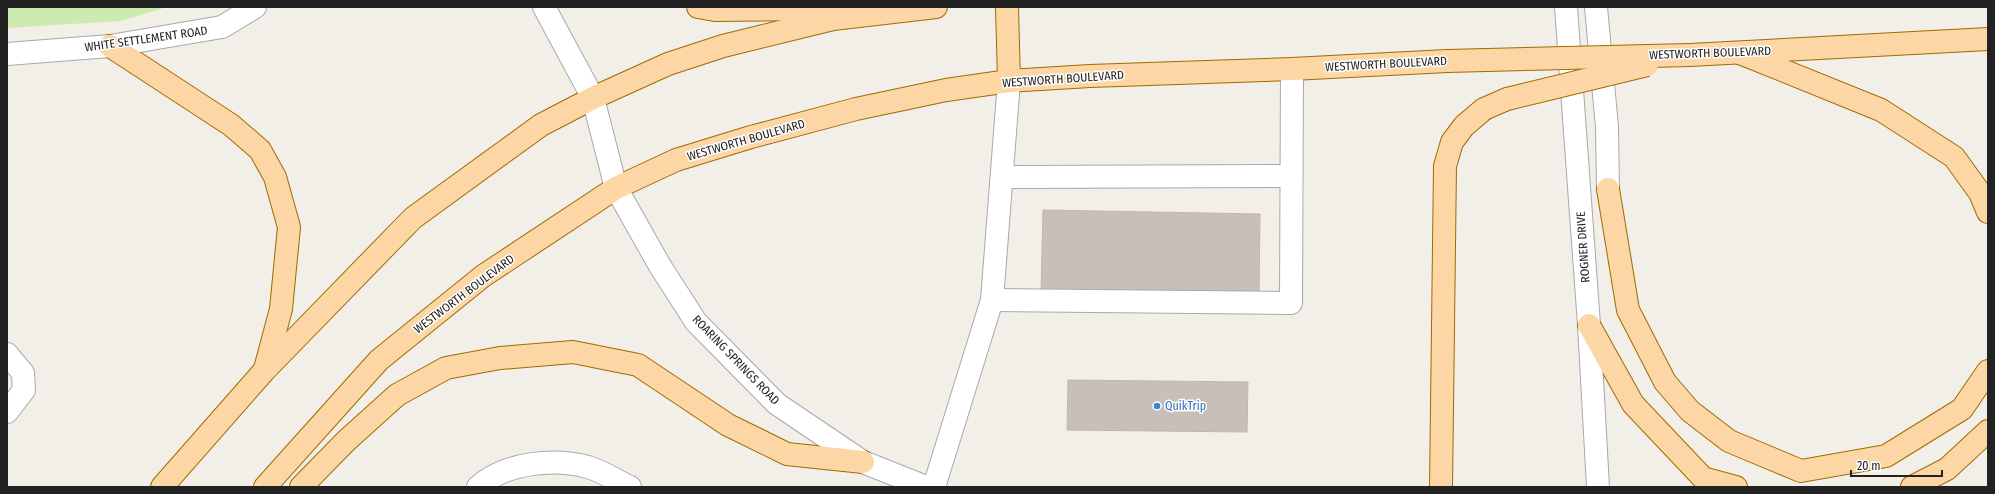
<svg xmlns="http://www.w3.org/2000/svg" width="1995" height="494" viewBox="0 0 1995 494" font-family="'Fira Sans Condensed',sans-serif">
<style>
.grass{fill:#cdebb0}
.building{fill:#c7bfb8;stroke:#c4b6ab}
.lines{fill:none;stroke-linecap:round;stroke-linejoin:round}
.minor-casing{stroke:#a9a9a9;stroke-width:24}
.major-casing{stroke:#a06b00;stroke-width:24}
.minor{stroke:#fff;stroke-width:22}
.major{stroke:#fcd6a4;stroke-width:22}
.major-bridge-casing{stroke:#a06b00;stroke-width:24;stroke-linecap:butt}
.major-bridge{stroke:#fcd6a4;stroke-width:22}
.shop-dot{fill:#3f7fe0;stroke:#fff;stroke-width:1.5}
.labels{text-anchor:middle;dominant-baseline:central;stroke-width:3;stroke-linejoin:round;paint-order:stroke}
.street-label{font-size:12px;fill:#222;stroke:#fff}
.shop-label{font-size:12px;fill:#366cbe;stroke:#fff;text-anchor:start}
</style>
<rect width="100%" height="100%" fill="#f2efe9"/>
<polygon class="grass" points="7,7 167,7 121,21 7,28"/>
<g class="building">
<polygon points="1043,210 1260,214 1259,297 1041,293"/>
<polygon points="1068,380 1248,382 1247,432 1067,430"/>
</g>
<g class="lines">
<g class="minor-casing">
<g id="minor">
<polyline points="544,7 593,98 616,188 660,266 696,322 777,404 863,462 926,487"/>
<polyline points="1566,7 1589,325 1598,487"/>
<polyline points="1596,7 1607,127 1608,189"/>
<polyline points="7,54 110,46 222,27 255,7"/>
<polyline points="1002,177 1291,176"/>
<polyline points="992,300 1291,303 1292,69"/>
<polyline points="7,354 23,373 24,390 7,412"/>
<path d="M478,487C506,462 554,458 588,467C602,471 617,481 630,487"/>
<polyline points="934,487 992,300 1009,81"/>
</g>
</g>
<g class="major-casing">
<g id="major">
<polyline points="698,7 715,10 837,9"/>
<polyline points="1007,7 1009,81"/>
<polyline points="110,46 231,125 260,150 275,177 289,227 281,309 265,369"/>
<polyline points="1740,53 1881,110 1954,157 1980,193 1988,212"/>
<polyline points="1690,55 1988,39"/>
<polyline points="1608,189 1628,310 1665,382 1690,411 1729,441 1801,471 1886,456 1962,409 1988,371"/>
<polyline points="1589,325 1633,404 1703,478 1736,487"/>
<polyline points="162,487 264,371 413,218 541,125 593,98 668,64 723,46 833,19 936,7"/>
<polyline points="265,487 379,360 483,276 616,188 676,160 751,137 856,109 946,90 1009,81 1090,76 1292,69 1447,61"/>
<polyline points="301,487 346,441 397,395 446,368 500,358 573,352 638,365 728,425 787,454 863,462"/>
<polyline points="1441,487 1445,166 1452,142 1464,126 1484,109"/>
<polyline points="1912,487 1947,469 1988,431"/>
</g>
</g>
<use href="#minor" class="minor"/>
<use href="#major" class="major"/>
<g class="major-bridge-casing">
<g id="major-bridge">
<polyline points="1447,61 1690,55"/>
<polyline points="1484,109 1507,99 1647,65"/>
</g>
</g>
<use href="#major-bridge" class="major-bridge"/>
</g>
<circle class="shop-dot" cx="1157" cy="406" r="4"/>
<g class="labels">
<g class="street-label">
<text transform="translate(146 39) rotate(-8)">WHITE SETTLEMENT ROAD</text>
<text transform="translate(1710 53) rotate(-2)">WESTWORTH BOULEVARD</text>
<text transform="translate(1386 64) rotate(-3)">WESTWORTH BOULEVARD</text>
<text transform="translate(1063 79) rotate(-4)">WESTWORTH BOULEVARD</text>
<text transform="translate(746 140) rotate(-16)">WESTWORTH BOULEVARD</text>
<text transform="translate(1583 247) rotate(-94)">ROGNER DRIVE</text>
<text transform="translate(464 294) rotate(-37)">WESTWORTH BOULEVARD</text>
<text transform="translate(736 360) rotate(46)">ROARING SPRINGS ROAD</text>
</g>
<g class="shop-label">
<text x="1165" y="406">QuikTrip</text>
</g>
</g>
<rect width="1995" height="494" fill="none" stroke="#222222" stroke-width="16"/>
<path d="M1851 470v6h91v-6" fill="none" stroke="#222222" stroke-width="2"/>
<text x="1857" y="470" font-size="12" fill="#222222" stroke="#ffffff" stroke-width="3" paint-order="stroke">20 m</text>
</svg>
